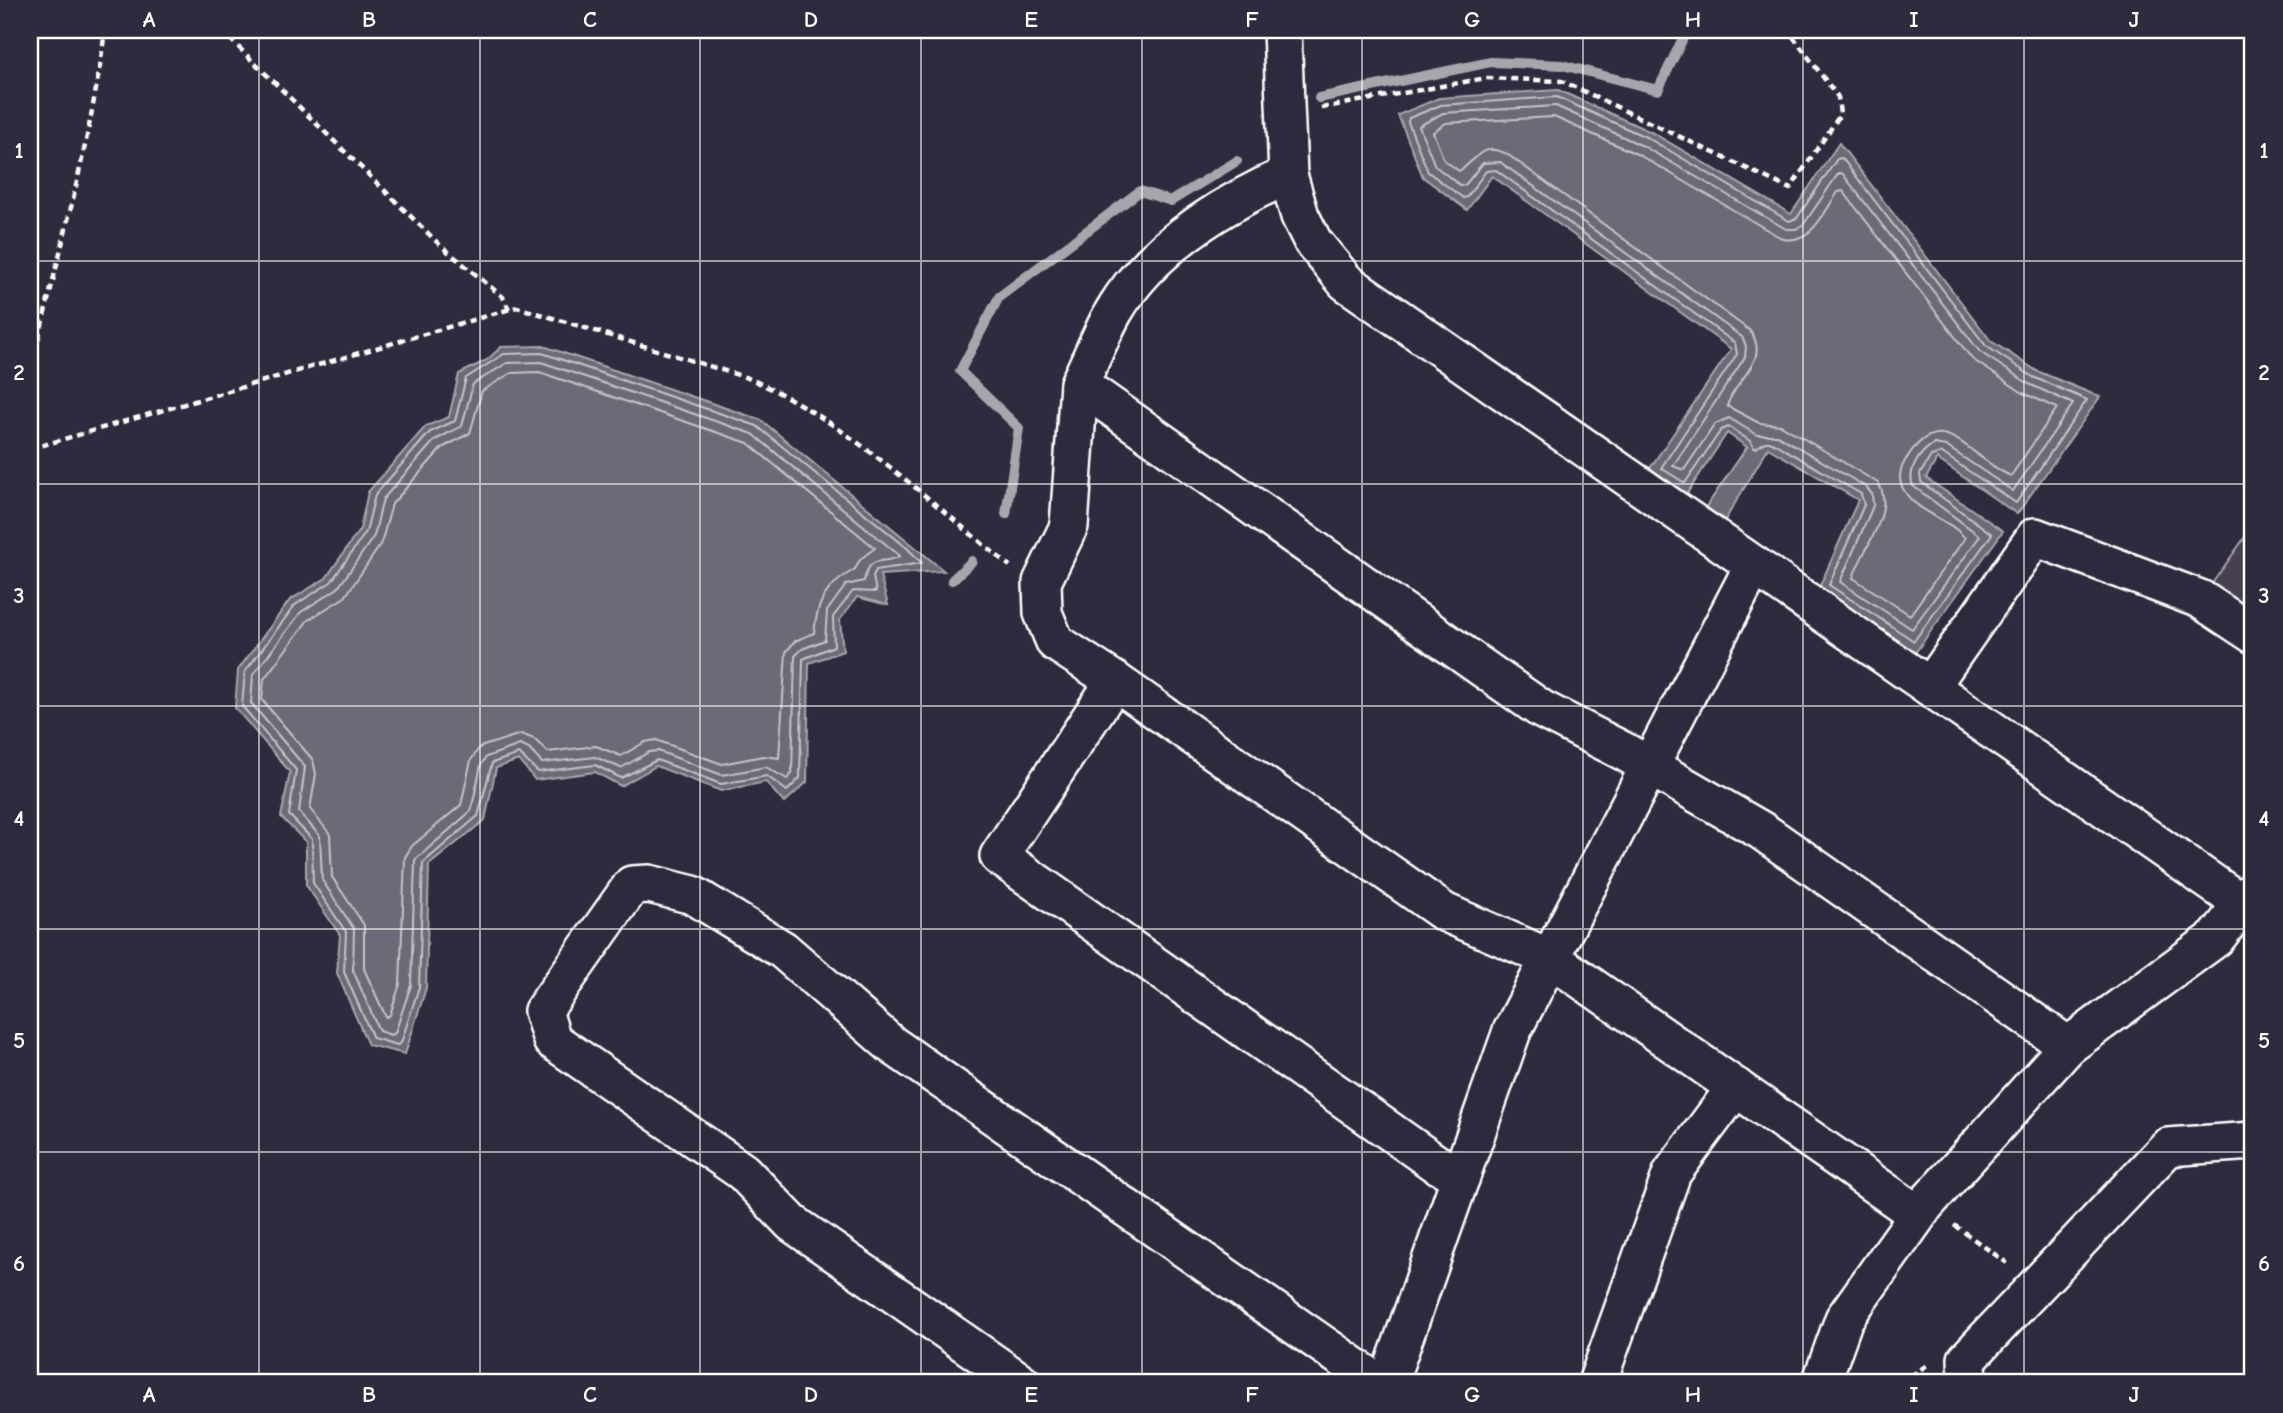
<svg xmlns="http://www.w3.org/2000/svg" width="2283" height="1413" viewBox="0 0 2283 1413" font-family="'Comic Neue',sans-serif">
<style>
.green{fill:#464152;stroke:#a2a0a8;stroke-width:2}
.water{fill:#6d6a77;stroke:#a7a6ad;stroke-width:2}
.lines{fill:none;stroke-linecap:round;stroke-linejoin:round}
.shore{stroke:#c5c3c9;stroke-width:2}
.stream{stroke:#a7a6ad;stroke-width:10}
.minor-casing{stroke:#fff;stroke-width:42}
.path{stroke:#fff;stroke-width:4.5;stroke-dasharray:7 5;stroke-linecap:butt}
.minor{stroke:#2f2a3d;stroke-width:37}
.grid{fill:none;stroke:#fff;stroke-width:2;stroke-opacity:0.55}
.neatline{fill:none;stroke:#fff;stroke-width:2.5}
.grid-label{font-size:23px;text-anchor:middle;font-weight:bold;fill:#fff}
</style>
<rect width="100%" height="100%" fill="#2f2a3d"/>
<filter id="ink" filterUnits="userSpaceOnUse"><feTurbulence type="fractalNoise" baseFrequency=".0143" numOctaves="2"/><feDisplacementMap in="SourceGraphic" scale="14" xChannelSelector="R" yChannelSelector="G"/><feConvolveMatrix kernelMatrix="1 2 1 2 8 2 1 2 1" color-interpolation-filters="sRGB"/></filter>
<g filter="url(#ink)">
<polygon class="green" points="2253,526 2253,614 2211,585"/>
<g class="water">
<polygon points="1558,90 1651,132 1791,214 1839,143 1991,341 2037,371 2100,397 2017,514 1937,459 1926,478 2003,531 1915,653 1819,588 1858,500 1768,448 1725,520 1706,507 1747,447 1727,433 1686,495 1650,468 1731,349 1492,176 1467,210 1423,177 1398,115 1439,98"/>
<polygon points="543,346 761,420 944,571 880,575 888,605 857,597 840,620 843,651 809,663 807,782 784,803 766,782 721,791 656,766 621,786 595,772 535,780 519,760 496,768 485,820 429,865 426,988 405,1054 368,1045 337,973 340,935 306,885 306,842 281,817 290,772 235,708 238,670 290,600 326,578 360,529 368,492 426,426 449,417 459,374 487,360 501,347"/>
</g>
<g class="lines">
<g class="shore">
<polygon points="1557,97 1648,138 1789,221 1797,218 1837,159 1842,158 1986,346 2033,377 2087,400 2016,503 1942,453 1931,456 1920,474 1921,482 1992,534 1914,641 1829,585 1864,505 1861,494 1772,442 1765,442 1755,449 1750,441 1729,427 1721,430 1685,483 1661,468 1737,354 1735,343 1496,170 1486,171 1467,197 1463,198 1428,172 1408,122 1409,118 1441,105"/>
<path d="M1556,106L1643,146L1786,229H1796L1804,224L1838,174L1842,173L1980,352L2029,384L2073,404L2013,491L1946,446L1934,444C1920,451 1907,471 1913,486L1980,536L1912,629L1840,582L1873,506L1872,494L1866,487L1777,435H1757L1729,418L1715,424L1684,470L1673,466L1745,357L1746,346L1742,337L1500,162L1483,163L1465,185L1461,186L1435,166L1419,126L1443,113Z"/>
<path d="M1554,117L1639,155L1783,239C1812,244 1824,212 1838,192L1843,191L1972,359L2023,393L2057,408L2011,476C1970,460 1942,399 1905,461C1899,471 1898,482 1905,492C1918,513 1950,519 1965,538L1910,615L1853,578C1861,550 1897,511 1878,483L1781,425L1759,423L1727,406C1734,380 1773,359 1749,330L1507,154C1479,141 1477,161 1459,171L1444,160L1433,132L1446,123Z"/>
<polygon points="542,353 757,426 906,547 922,563 876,570 873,576 876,592 853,591 833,617 834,646 803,659 800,778 787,791 767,776 721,784 657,760 621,778 595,765 538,772 519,754 492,763 478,816 423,863 419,987 401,1043 397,1045 373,1038 344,972 346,932 313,883 312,839 289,815 296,770 242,706 245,672 295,605 331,582 366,532 375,495 430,432 455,421 466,378 504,354"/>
<path d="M541,362L753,434L900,556C883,566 870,552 864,581L846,585L827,611L825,640L802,649L795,656L792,774L787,779L766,767L722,775L658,751L649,752L621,768L595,757L542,763L529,749L520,745L486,757L481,765L471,811L415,860L411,985L395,1033L391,1035L379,1031L353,970L354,929L322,880L320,836L299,812L305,767L251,703L253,675L301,612L338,588L374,536L383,499L435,440L462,426L473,384L507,363Z"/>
<path d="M539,372L748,443L875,548C869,553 862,556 858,563C856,567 857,569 852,571C825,587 817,602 814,633L795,641L786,652L779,758L763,756L722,764L656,740L645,742L621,756L596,746L548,752L534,739L521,734L480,747L471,760L461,805L412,846L405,857L400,984L390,1015L386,1017L364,969V925L332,877L330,834L310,809L316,774L313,760L262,700L264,679L308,620L345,597L381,544L392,504L442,448L470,433L482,391L511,373Z"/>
</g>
<g class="stream">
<polyline points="1319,98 1491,62 1562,65 1658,90 1687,30"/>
<polyline points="1006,514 1019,428 960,371 999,297 1140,191 1171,201 1237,161"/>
<polyline points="952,580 972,561"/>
</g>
<g class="minor-casing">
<g id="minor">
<polyline points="1282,30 1288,175 1300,216 1313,242 1346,282 1754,565 1512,1031 1388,1383"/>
<path d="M1288,175C1223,204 1151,248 1114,311C1101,334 1091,360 1079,384L1541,709L1625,752L1762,831L2068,1046"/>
<polyline points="1079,384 1069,526 1042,582 1043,613 1055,642 1115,681 1444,912 1552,959 1917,1214"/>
<polyline points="1754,565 1930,687 2035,537 2200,599 2253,634"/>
<polyline points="1115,681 999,856 1435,1163 1461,1177"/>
<polyline points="1930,687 2244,905"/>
<polyline points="1022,1383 792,1223 743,1172 552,1040 543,1011 632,885 649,884 693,895 783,950 892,1045 1378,1383"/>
<polyline points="1597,1383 1672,1173 1736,1087"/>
<polyline points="1821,1383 1844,1319 1925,1205 2068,1046 2216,938 2253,891"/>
<polyline points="1968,1383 1967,1359 2168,1147 2253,1141"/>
</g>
</g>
<g class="path">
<polyline points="221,30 440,245 503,297 509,309"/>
<polyline points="1321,108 1486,78 1562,81 1790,189 1840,115 1838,97 1788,30"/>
<path d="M30,374C57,260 90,147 105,30"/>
<path d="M30,449L517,307L748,378C846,420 927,500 1010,566"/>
<polyline points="1954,1225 2007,1263"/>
<polyline points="1901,1383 1930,1363"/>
</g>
<use href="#minor" class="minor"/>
</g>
</g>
<path class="grid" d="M259,30V1383M480,30V1383M700,30V1383M921,30V1383M1142,30V1383M1362,30V1383M1583,30V1383M1803,30V1383M2024,30V1383M30,261H2253M30,484H2253M30,706H2253M30,929H2253M30,1152H2253"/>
<rect width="2283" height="1413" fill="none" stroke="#2f2a3d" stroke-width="77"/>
<rect x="38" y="38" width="2206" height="1336" class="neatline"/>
<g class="grid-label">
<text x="149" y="27">A</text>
<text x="369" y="27">B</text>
<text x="590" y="27">C</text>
<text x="811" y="27">D</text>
<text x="1031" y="27">E</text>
<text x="1252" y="27">F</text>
<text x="1472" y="27">G</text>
<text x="1693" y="27">H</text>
<text x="1914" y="27">I</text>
<text x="2134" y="27">J</text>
<text x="19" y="158">1</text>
<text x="2264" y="158">1</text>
<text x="19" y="380">2</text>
<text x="2264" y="380">2</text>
<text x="19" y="603">3</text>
<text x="2264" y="603">3</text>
<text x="19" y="826">4</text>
<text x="2264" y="826">4</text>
<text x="19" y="1048">5</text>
<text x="2264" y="1048">5</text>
<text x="19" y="1271">6</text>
<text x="2264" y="1271">6</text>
<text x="149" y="1402">A</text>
<text x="369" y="1402">B</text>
<text x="590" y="1402">C</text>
<text x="811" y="1402">D</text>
<text x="1031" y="1402">E</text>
<text x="1252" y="1402">F</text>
<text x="1472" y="1402">G</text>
<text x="1693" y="1402">H</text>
<text x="1914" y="1402">I</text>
<text x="2134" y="1402">J</text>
</g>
</svg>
